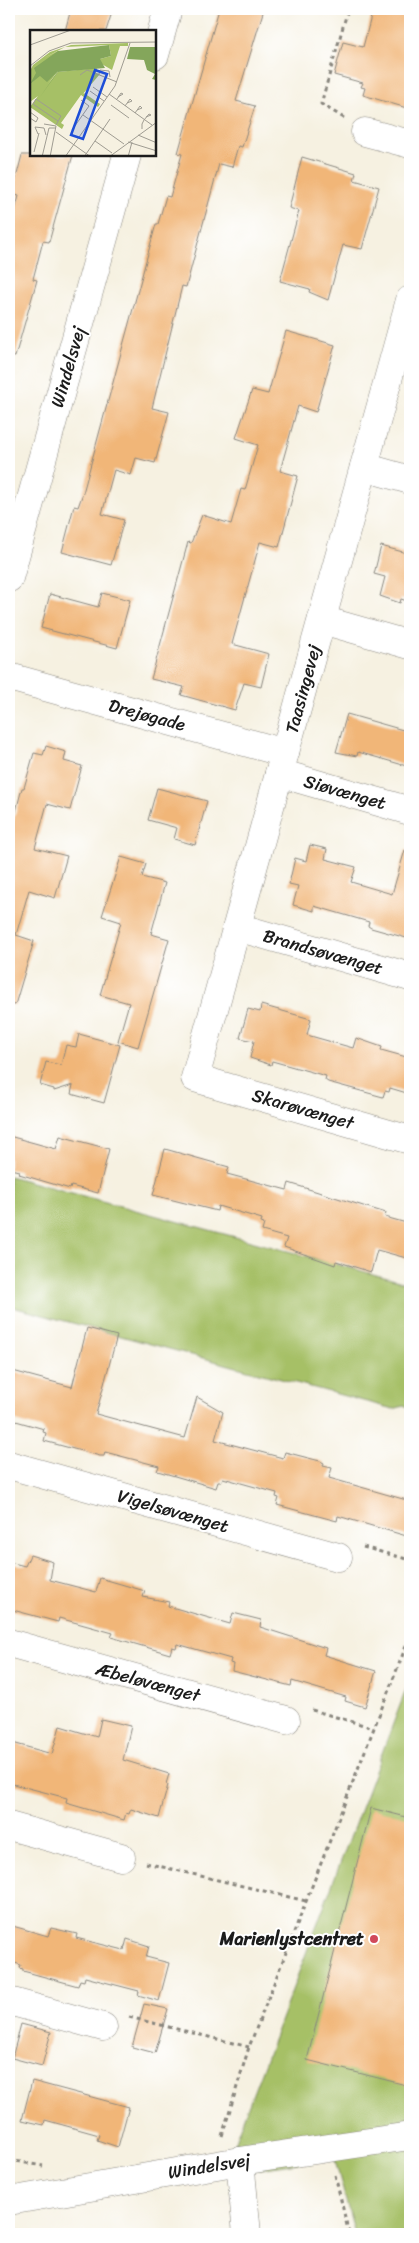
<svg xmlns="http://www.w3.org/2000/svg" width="419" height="2243" viewBox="0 0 419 2243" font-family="Sriracha,sans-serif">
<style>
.green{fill:#a6c066;stroke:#616e41}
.building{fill:#f1b678}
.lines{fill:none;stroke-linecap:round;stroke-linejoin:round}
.minor-casing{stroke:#89867e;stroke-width:29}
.path{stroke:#89867e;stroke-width:3;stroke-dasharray:4 4;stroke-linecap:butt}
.minor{stroke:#fff;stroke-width:28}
.poi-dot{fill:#d1495b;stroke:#fff;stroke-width:2}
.labels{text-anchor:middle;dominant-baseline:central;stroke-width:4;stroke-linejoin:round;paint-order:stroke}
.street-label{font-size:18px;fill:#1c1c1c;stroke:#fff}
.poi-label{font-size:18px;font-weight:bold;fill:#1c1c1c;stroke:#fff;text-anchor:end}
.inset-road{fill:none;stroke:#9f9c92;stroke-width:1}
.view{fill:#1d4ed8;fill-opacity:0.15;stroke:#1d4ed8;stroke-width:2.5}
.inset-edge{fill:none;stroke:#1c1c1c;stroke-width:2.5}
</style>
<rect width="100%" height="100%" fill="#fff"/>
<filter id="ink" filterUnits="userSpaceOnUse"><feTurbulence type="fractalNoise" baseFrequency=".02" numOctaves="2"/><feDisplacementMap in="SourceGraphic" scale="10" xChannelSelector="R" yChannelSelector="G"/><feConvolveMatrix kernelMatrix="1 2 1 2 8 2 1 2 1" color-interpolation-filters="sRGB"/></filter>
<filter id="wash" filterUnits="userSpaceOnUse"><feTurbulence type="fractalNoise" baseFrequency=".0096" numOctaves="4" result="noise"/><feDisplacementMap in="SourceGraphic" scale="20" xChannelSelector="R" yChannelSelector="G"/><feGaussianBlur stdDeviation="1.12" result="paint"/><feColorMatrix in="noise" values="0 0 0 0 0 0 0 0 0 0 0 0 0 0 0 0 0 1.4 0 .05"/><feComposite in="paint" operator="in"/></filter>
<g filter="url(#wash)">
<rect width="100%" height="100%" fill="#f6f1e1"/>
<g class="green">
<polygon points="9,1176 410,1284 410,1407 404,1406 393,1409 9,1306"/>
<polygon points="410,1679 410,2234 355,2234 334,2157 222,2175"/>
</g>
<g id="blocks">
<g class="building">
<polygon points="71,9 113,9 106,31 65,31"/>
<polygon points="219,9 264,9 236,101 255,106 242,147 238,146 232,167 219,164 186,287 182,286 152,408 169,412 155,463 136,458 131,475 114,470 102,514 124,520 111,565 62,552 74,506 78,507 83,493 156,224 158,224 166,196 170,197 182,154 178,153"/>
<polygon points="373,9 410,9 410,109 363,95 365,88 361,87 363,83 334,75 343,42 363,47"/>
<polygon points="22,155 73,155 49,242 43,241 33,279 37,280 15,357 9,356 9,232 19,196 12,194"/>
<polygon points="302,157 356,173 354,180 379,187 362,249 343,245 328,300 309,292 310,289 280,281 299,211 289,208"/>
<polygon points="286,331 335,345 316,412 298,406 280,471 298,476 279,547 260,542 232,644 269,654 261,687 244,683 235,710 181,695 184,687 151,679 188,542 191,543 202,515 231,524 241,489 245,490 258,445 236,438 252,390 268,394"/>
<polygon points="381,546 410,554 410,602 401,599 400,603 380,596 385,577 374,574"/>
<polygon points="102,593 130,600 117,648 41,628 50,594 98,607"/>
<polygon points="347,714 410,732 410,767 358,752 357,756 336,752"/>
<polygon points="46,746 66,752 64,761 82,766 70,810 47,804 35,848 67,856 55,898 29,890 16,935 34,941 15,1005 9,1004 9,838 22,788 24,788 34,753 43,755"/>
<polygon points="157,788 207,801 195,845 174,839 177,828 148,820"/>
<polygon points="310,845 327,849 325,859 356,867 351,882 392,894 405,850 410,851 410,939 371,928 368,926 369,922 314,906 314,911 293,905 298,886 289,884 295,858 306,861"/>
<polygon points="121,857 146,864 142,877 165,883 151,934 169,939 138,1047 118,1041 129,1003 100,995 121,922 102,916"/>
<polygon points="261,1005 311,1019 307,1035 353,1048 356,1038 382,1047 381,1050 410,1058 410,1094 390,1088 389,1092 385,1091 383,1097 328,1082 325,1080 326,1076 272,1061 271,1065 250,1058 254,1041 240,1038 248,1009 260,1012"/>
<polygon points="79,1034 120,1045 104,1103 71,1094 73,1085 54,1091 54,1089 40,1085 46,1062 61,1065 66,1045 76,1047"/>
<polygon points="9,1136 56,1149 60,1136 109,1149 98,1193 71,1186 70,1189 19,1174 20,1171 9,1169"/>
<polygon points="165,1149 229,1167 227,1174 287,1190 289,1183 386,1213 385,1217 410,1224 410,1259 377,1250 371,1272 336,1261 335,1265 284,1247 287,1238 262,1231 264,1224 261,1223 262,1219 218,1206 217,1211 153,1195"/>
<polygon points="87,1328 117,1336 96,1414 185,1438 197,1397 223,1412 215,1440 283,1458 285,1452 320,1461 324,1463 323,1466 332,1468 329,1478 410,1501 410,1537 338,1516 337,1521 277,1505 279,1498 276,1497 277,1493 223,1478 221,1482 218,1482 216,1488 161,1472 157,1471 159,1466 105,1452 104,1456 100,1456 44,1441 46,1433 43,1432 44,1429 9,1419 9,1370 72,1387"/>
<polygon points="30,1555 53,1562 50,1580 96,1592 100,1578 145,1591 143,1597 169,1602 168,1606 230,1624 233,1613 261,1620 260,1627 326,1648 324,1655 376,1671 365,1707 345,1701 346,1697 292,1681 291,1686 232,1671 233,1664 230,1663 231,1659 177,1644 176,1648 172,1647 170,1654 111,1637 113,1633 59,1618 58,1622 9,1609 9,1562 25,1566"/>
<polygon points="101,1719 131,1726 123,1760 169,1774 166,1784 168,1785 159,1818 131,1809 129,1814 126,1813 124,1820 66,1803 67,1798 9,1783 9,1742 52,1754 60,1726 97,1737"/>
<polygon points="371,1808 410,1818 410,2068 406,2085 307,2060"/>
<polygon points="9,1925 48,1936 51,1928 77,1934 76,1938 124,1950 127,1939 149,1946 146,1957 169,1963 159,2001 138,1995 139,1991 85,1977 84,1981 80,1980 78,1986 23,1971 23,1969 20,1968 21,1965 9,1961"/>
<polygon points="144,2004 168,2009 155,2053 132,2047"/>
<polygon points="21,2024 51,2032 42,2066 12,2058"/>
<polygon points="32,2081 129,2107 118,2147 97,2140 99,2135 45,2120 44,2125 22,2120"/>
</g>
</g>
</g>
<g filter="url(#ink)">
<use href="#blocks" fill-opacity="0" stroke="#89867e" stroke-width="1"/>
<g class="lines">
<g class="minor-casing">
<g id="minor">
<polyline points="155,55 168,9"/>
<polyline points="365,132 410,144"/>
<polyline points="410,300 195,1078 410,1140"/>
<polyline points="364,467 410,480"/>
<polyline points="9,578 127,155"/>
<polyline points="322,620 410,645"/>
<polyline points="9,677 285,753"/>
<polyline points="279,773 410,811"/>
<polyline points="237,927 410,977"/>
<polyline points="9,1465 338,1557"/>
<polyline points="9,1643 286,1720"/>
<polyline points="9,1826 121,1857"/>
<polyline points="9,2001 103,2027"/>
<polyline points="240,2161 247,2234"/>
<polyline points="9,2201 240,2161 410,2136"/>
</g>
</g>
<g class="path">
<polyline points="344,118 321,104 348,9"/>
<polyline points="363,1547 410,1560"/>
<polyline points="312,1710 374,1728"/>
<polyline points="146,1863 306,1901"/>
<polyline points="129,2017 249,2047"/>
<polyline points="222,2136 249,2047 410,1636"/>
<polyline points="9,2160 43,2166"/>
<polyline points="335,2175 349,2234"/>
</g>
<use href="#minor" class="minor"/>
</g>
</g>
<circle class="poi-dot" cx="374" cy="1939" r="5"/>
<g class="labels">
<g class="street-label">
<text transform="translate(68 367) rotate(-74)">Windelsvej</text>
<text transform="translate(303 689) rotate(-75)">Taasingevej</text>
<text transform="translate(147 715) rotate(15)">Drejøgade</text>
<text transform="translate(345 792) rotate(16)">Siøvænget</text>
<text transform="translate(323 952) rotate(16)">Brandsøvænget</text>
<text transform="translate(303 1109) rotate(16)">Skarøvænget</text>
<text transform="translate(173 1511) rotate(16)">Vigelsøvænget</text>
<text transform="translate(148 1682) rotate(15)">Æbeløvænget</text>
<text transform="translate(209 2166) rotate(-9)">Windelsvej</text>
</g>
<g class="poi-label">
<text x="364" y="1939">Marienlystcentret</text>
</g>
</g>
<g transform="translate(30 30)">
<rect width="126" height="126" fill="#f6f1e1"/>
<path d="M98,13V16H90L82,40L70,33V29L81,26L79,15L35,17L14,28L28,21V41L18,54L28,42L67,38L66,43L70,44L52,65L54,63L70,74L68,77L51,65L31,93L34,95L32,99L0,77L8,66L0,72V41L3,35L20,22L41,15Z" fill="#a6c066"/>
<path d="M79,15L81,26L70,29L75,38L28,42L10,67L28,41L17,52L10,46L0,54L6,43L4,38L28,21ZM100,17H126V50L122,49L125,44L117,40L114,30L97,29Z" fill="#84a65b"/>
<path class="inset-road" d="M0,15L41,0M0,36L19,21L41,13L127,12M69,44L70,40L79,41L80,47M50,45L57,40L87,52M63,57L77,67M60,61L74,71M79,64L122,95M86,70L87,69L91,63L93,64L88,67M81,75L99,88M95,76L100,69L102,71L97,73M0,82L8,88L6,92L0,88M105,83L110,76L112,78L107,80M53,85L94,114M14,94L26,96L20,127M26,95L31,86L6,69L3,74L28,91M112,99V94L114,90L119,84L121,85L116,87M42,100L59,76L51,70M26,102L61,127M8,104L5,97L14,98L16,105M108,105L127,113M65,111L82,123M98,112L127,121M4,122L9,103M12,127L19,98H26M35,127L85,56L100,13M54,127L80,89M79,127L127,92M98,127L102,112"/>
<path class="view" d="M65,40L77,44L53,109L41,105Z"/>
<rect width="126" height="126" class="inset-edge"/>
</g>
<rect width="419" height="2243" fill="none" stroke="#fff" stroke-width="30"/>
</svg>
